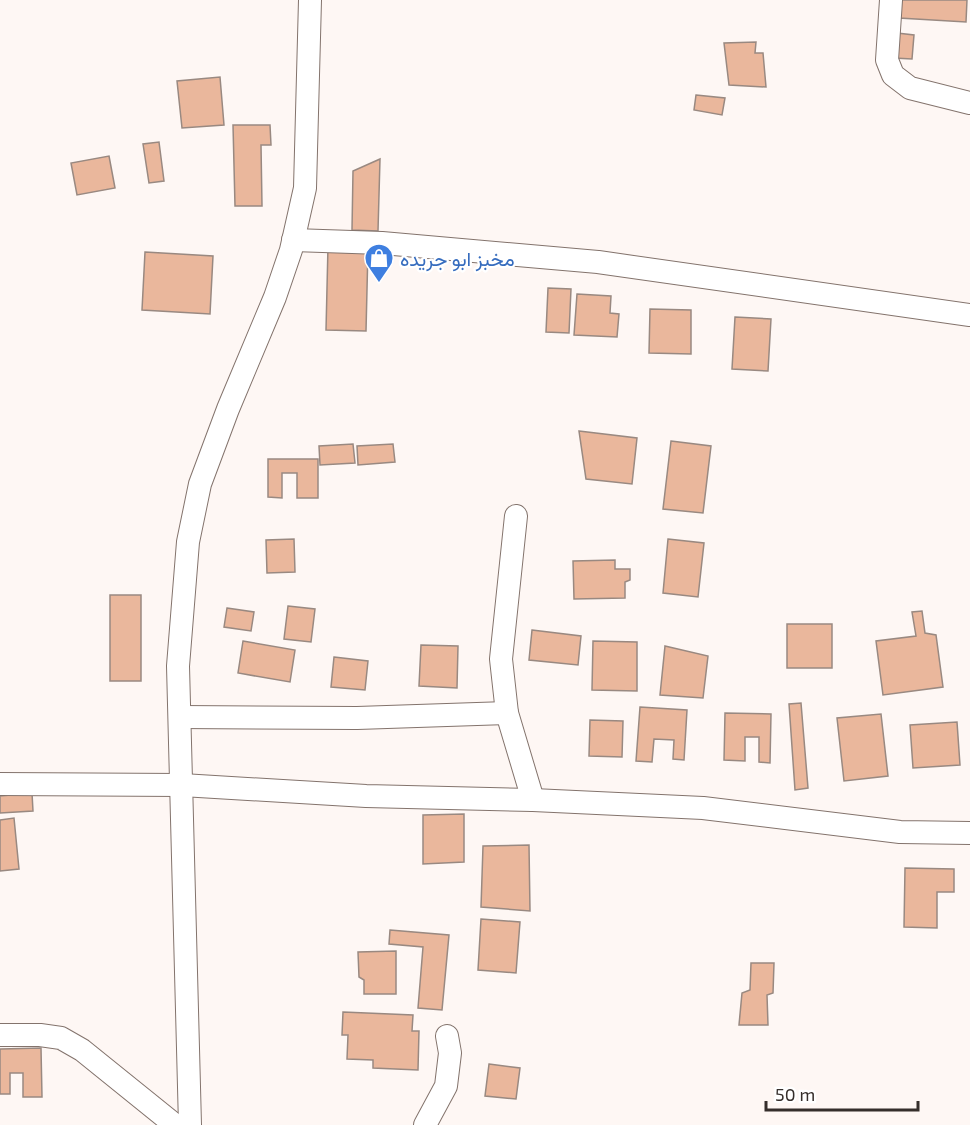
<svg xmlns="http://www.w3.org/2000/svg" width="970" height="1125" viewBox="0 0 970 1125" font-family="'Exo 2',Vazirmatn,sans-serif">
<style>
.building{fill:#eab79c;stroke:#998981;stroke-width:1.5}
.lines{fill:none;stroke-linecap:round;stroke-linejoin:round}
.minor-casing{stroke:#83736c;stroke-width:24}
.minor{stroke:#fff;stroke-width:22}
.labels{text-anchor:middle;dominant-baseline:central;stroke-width:4.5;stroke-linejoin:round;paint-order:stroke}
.shop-label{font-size:20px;fill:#366cbe;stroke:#fff;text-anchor:start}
</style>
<rect width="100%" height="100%" fill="#fef7f4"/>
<g class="building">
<polygon points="901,0 967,0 966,22 899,18"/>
<polygon points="897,33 914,35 912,59 894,58"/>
<polygon points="756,42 755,53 763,53 766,87 729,85 724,43"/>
<polygon points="220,77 224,125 182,128 177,81"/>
<polygon points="696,95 725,98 722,115 694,110"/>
<polygon points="233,125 270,125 271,145 261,145 262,206 235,206"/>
<polygon points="159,142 164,181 149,183 143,144"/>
<polygon points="109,156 115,188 77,195 71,163"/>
<polygon points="380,159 378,231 352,230 353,171"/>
<polygon points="328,246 368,248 366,331 326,330"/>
<polygon points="145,252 213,256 210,314 142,310"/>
<polygon points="548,288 571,289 569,333 546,332"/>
<polygon points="577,294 611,296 610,313 619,314 617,337 574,335"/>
<polygon points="650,309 691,310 691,354 649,353"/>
<polygon points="735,317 771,319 768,371 732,369"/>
<polygon points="579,431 637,438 632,484 586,479"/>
<polygon points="671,441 711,446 703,513 663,509"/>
<polygon points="353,444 355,463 320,465 319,446"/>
<polygon points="393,444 395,462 358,465 357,446"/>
<polygon points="268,459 318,459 318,498 297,498 297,473 282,473 282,498 268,497"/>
<polygon points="294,539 295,572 267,573 266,540"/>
<polygon points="668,539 704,543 698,597 663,593"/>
<polygon points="615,560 615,569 630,569 630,580 625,582 625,598 574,599 573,561"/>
<rect x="110" y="595" width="31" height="86"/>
<polygon points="288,606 315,609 311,642 284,639"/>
<polygon points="227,608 254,612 251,631 224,627"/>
<polygon points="922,611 925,633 936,635 943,687 883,695 876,641 916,636 912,612"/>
<rect x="787" y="624" width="45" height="44"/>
<polygon points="532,630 581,636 578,665 529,660"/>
<polygon points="243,641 295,650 290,682 238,673"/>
<polygon points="593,641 637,642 637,691 592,690"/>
<polygon points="421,645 458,646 457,688 419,686"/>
<polygon points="665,646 708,656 703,698 660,695"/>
<polygon points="334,657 368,661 365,690 331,687"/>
<polygon points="801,703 808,788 795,790 789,704"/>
<polygon points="640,707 687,710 684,760 673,759 674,740 654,739 652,762 636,761"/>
<polygon points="725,713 771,714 770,763 759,762 759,737 745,737 745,761 724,760"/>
<polygon points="881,714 888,776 844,781 837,718"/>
<polygon points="590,720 623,721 622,757 589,756"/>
<polygon points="957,722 960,765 913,768 910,725"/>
<polygon points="32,793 33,811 0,813 0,796"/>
<polygon points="464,814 464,862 423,864 423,815"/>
<polygon points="14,818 19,869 0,871 0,820"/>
<polygon points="529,845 530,911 481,907 483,846"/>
<polygon points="905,868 954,869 954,892 937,892 937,928 904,927"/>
<polygon points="481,919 520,922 516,973 478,970"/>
<polygon points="390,930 449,935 442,1010 418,1008 423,947 389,944"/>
<polygon points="396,951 396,994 364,994 364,980 359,977 358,952"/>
<polygon points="751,963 774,963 773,993 767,995 768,1025 739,1025 742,993 750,990"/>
<polygon points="343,1012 413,1015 412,1031 419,1031 418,1070 373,1068 373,1060 347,1059 348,1035 342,1035"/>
<polygon points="41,1048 42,1097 23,1097 23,1073 10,1073 10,1094 0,1094 0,1049"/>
<polygon points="489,1064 520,1068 516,1099 485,1096"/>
</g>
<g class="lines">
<g class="minor-casing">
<g id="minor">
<polyline points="891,0 887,60 893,75 910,88 970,103"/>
<polyline points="293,240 382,243 598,262 970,315"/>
<polyline points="516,516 501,659 507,713 533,800"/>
<polyline points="180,717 357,718 507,713"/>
<polyline points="0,784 182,785 366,796 533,800 703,808 900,832 970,833"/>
<polyline points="0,1035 40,1035 61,1038 82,1050 175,1125"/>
<polyline points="190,1125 178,666 188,542 200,484 228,409 275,297 291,250 305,188 310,0"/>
<polyline points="425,1125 446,1086 450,1053 447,1036"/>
</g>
</g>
<use href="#minor" class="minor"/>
</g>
<defs>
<g id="shop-pin" transform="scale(1.5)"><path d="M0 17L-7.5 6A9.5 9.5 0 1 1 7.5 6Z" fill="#3f7fe0" stroke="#fff"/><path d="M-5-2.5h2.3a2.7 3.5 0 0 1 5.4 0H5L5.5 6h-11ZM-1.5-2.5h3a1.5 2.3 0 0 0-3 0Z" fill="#fff"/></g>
</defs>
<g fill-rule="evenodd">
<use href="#shop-pin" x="379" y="258"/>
</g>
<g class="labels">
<g class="shop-label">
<text x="400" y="258">مخبز ابو جريده</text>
</g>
</g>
<path d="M766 1101v9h152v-9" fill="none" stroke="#352e2b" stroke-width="3"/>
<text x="775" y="1101" font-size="18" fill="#352e2b" stroke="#ffffff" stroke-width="4.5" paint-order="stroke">50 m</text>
</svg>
